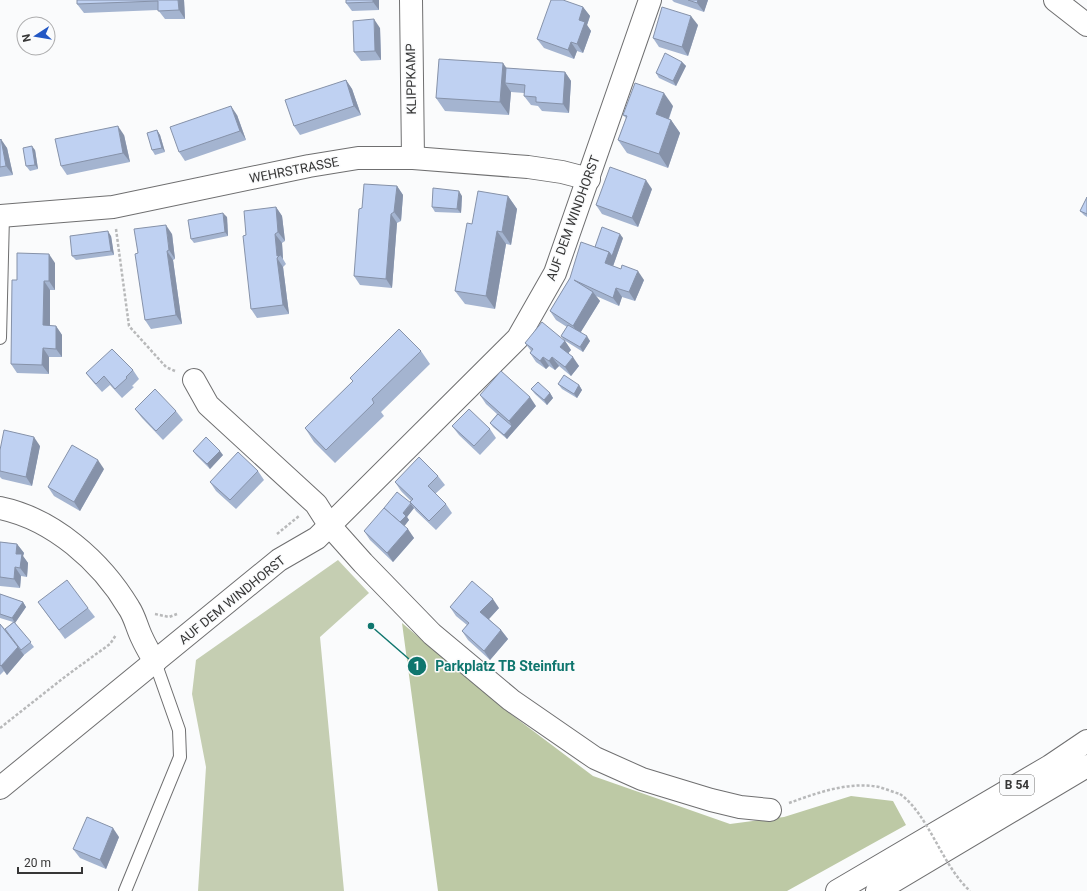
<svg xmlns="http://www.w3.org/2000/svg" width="1087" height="891" viewBox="0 0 1087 891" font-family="Roboto,sans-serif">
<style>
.green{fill:#c5ceb2}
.forest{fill:#bdc9a5}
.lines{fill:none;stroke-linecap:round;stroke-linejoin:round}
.service-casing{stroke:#6f6f70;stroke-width:14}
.minor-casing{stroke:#6f6f70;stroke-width:24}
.trunk-casing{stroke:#6f6f70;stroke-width:24}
.path{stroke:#b8b9ba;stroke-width:2.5;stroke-dasharray:3 2;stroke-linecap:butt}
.service{stroke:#fff;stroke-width:12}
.minor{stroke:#fff;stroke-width:22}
.trunk{stroke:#fff;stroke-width:22}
.path-bridge{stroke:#b8b9ba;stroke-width:2.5;stroke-dasharray:3 2;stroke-linecap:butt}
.wall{fill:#a4b4d0}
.shaded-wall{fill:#8692a9}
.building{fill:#bfd1f2;stroke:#8692a9}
.labels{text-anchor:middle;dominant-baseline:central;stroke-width:3;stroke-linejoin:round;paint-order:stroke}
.shield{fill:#fafbfc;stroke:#717171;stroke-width:1}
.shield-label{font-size:12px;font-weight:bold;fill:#363636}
.street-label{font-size:13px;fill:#363636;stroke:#fafbfc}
.leader{fill:none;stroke:#0f766e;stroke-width:1.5}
.callout-dot{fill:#0f766e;stroke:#fafbfc;stroke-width:1.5}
.mark-label{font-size:12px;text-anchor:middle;font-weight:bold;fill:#fff}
.callout-label{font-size:14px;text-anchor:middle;font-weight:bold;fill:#0f766e;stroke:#fafbfc;stroke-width:3;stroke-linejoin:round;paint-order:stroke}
</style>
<rect width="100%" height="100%" fill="#fafbfc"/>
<polygon class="green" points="338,560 369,593 320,637 344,891 198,891 206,767 192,694 196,660"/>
<polygon class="forest" points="402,623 504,709 593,776 730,824 784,817 851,796 893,801 906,825 787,891 438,891"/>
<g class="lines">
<g class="service-casing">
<g id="service">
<polyline points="0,338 3,216"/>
<polyline points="125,891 180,757 179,730 155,662"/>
</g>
</g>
<g class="minor-casing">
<g id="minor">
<polyline points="411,0 413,158"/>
<polyline points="1055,0 1087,25"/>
<polyline points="0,216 113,207 309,166 358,158 413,158 528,167 562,172 589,179"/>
<polyline points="194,380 208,405 316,504 330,526 363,563 432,634 511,700 595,758 642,779 711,800 740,807 770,810"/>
<path d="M0,508C53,519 101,561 129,608C135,617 137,628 142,638C146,647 151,655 155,662"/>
<polyline points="0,788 279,560 317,538 518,338 555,273 650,0"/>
</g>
</g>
<g class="trunk-casing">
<g id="trunk">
<polyline points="837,891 1050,766 1087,741"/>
<polyline points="877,891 1087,766"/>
</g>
</g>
<g class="path">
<polyline points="116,229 129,326 166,367 175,371"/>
<polyline points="277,534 299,516"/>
<polyline points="155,614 169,617 177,614"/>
<polyline points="0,728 66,676 110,644 116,635"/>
<path d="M789,803C817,793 849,781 879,787C886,789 893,792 900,794"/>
</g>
<use href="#service" class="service"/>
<use href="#minor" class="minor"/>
<use href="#trunk" class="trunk"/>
<path class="path-bridge" d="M900,794C929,815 941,864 970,891"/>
</g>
<g class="wall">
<polygon points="77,0 184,0 185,19 165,19 158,10 84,13 77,4"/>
<polygon points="346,0 379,0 379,10 352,11 346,3"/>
<polygon points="672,0 708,0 704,12 674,2"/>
<polygon points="583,7 590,16 587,25 591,31 583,53 577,51 574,59 544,48 537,39"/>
<polygon points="698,25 688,56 659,47 653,38"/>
<polygon points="380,28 381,60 361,61 354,52"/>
<polygon points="682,62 686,66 676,86 659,78 656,73"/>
<polygon points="506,68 565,72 571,81 569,113 542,111 538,106 531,105 524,96 524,93 511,92 509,115 445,111 436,98"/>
<polygon points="346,80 352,89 361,115 300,135 294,126"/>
<polygon points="673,106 669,119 671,120 680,133 668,168 627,153 618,140 626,118 623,115"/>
<polygon points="237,115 246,140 185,161 179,152"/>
<polygon points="157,130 160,135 165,152 155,155 152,150"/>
<polygon points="124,135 130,162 67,175 61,166"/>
<polygon points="0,140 7,148 13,175 0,177"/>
<polygon points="35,150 38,169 30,171 26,166"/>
<polygon points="397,186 403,195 401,221 397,223 392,288 360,285 354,276 362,208"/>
<polygon points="652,189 638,227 602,214 596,205"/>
<polygon points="462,196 461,213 435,212 432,207"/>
<polygon points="508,196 517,209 511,245 506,244 495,309 465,304 455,291 472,224"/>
<polygon points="1087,197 1087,217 1084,215 1080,211"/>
<polygon points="276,207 282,216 285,241 282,243 283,259 286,264 283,267 289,314 257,318 251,309 246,235"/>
<polygon points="227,217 228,236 194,243 191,239"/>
<polygon points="172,234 175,259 173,260 182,324 151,329 145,320"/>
<polygon points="111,236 114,255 76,260 72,256"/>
<polygon points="623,238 613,266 644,280 635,301 622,297 619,306 596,296 600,301 580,333 590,341 583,352 564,340 561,336 567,327 556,320 550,311 570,278 595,247"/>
<polygon points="55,263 55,290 50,290 50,326 56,326 62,335 62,357 49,357 49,374 17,373 11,364 17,280"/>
<polygon points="565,341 571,350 568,353 579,366 571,376 559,366 555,370 549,366 546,369 536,362 530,353 531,351 525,343"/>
<polygon points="421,351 430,364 381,412 384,416 335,463 314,442 305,428 353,381 350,378"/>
<polygon points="133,370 139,379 132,386 134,387 122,398 110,385 102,392 93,382 86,373"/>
<polygon points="558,384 579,385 582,390 577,398 562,389"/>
<polygon points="531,389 550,393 553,398 547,405 535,394"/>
<polygon points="480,395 536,406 507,439 493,427 490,423 497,414 486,404"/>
<polygon points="135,409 176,411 183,420 163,440 142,418"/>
<polygon points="452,426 490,429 496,438 480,455 459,435"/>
<polygon points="40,446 32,486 2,479 0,477 0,450"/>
<polygon points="193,451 223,455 210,469 196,455"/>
<polygon points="104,469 80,511 54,496 48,487"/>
<polygon points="258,471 264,480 236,509 216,491 210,482"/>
<polygon points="438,476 445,485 435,494 446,504 452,513 436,530 416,511 414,508 407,517 409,520 404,526 414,538 393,562 370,540 364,531 410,503 411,501 401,491 395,482"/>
<polygon points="0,542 17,544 24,553 23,556 28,563 27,577 21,576 20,588 0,586"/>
<polygon points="0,594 23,602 26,607 15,623 34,647 24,655 22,652 24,655 7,675 4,671 0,675 0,624 5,629 13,622 0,618"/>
<polygon points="38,602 88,608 95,617 65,639"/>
<polygon points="450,607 499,608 489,619 501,630 508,639 490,660 468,640 462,631 467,625 456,616"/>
<polygon points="119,837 106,869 80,858 73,849"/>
</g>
<g class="shaded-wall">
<polygon points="178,0 184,0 185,19 179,10"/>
<polygon points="373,0 379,0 379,10 373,2"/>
<polygon points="698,0 708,0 704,12 697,3"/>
<polygon points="583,7 590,16 587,25 591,31 583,53 577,44 579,20"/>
<polygon points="691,16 698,25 688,56 682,47"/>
<polygon points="374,19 380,28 381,60 375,51"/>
<polygon points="571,42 577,51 574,59 568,50"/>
<polygon points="682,62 686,66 676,86 673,81"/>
<polygon points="503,63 512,76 505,83 511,92 509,115 500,102"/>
<polygon points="565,72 571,81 569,113 563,104"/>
<polygon points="346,80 352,89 361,115 354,106"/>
<polygon points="664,93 673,106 665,128 656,114"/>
<polygon points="231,106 237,115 246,140 240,131"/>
<polygon points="671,120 680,133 668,168 659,154"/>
<polygon points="118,126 124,135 130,162 123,153"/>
<polygon points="157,130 160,135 165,152 162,148"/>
<polygon points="1,139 7,148 13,175 6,166"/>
<polygon points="32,146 35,150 38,169 35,165"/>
<polygon points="646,180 652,189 638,227 632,218"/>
<polygon points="397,186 403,195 401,221 394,212"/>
<polygon points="459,191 462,196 461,213 457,209"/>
<polygon points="508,196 517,209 511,245 502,232"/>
<polygon points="276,207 282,216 285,241 278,232"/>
<polygon points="223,213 227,217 228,236 225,232"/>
<polygon points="391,214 397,223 392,288 386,279"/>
<polygon points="166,225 172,234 175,259 169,250"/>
<polygon points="108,231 111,236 114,255 111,251"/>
<polygon points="497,231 506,244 495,309 486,296"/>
<polygon points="275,234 282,243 283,259 280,255 277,256"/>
<polygon points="620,234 623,238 611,272 605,263 609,252"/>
<polygon points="167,251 173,260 182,324 176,315"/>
<polygon points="49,254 55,263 55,290 49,281"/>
<polygon points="277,258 283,267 289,314 283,305"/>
<polygon points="638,271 644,280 635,301 629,292"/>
<polygon points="44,281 50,290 50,334 43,325"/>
<polygon points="616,288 622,297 619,306 613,298"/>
<polygon points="593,292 600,301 579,335 573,326"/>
<polygon points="56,326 62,335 62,357 56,349"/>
<polygon points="587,336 590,341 583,352 580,347"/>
<polygon points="565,341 571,350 566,356 560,347"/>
<polygon points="43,348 49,357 49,374 42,365"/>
<polygon points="543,357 549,366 546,369 540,361"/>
<polygon points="552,357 559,366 555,370 549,361"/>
<polygon points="573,357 579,366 571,376 565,367"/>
<polygon points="579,385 582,390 577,398 574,394"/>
<polygon points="550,393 553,398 547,405 544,400"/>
<polygon points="530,397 536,406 507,439 504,435 512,426 509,421"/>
<polygon points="34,437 40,446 32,486 26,477"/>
<polygon points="220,451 223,455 210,469 207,464"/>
<polygon points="98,460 104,469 80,511 74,502"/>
<polygon points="411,504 414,508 407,517 409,520 403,528 400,523 403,513"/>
<polygon points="408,529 414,538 393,562 387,553"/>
<polygon points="17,544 24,553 23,556 28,563 27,577 20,568 16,554"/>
<polygon points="15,567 21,576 20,588 14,579"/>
<polygon points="493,599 499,608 487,621 480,612"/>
<polygon points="23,602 26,607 15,623 12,618"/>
<polygon points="501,630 508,639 490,660 484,651"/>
<polygon points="18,647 24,655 7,675 1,666"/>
<polygon points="113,828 119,837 106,869 100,860"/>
</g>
<g class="building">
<polygon points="77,0 178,0 179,10 158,11 158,1 77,4"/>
<polygon points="346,0 373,0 373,2 346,3"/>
<polygon points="551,0 563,0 583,7 579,20 585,22 577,44 571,42 568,50 537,39"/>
<polygon points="688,0 698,0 697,3"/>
<polygon points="662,7 691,16 682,47 653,38"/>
<polygon points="374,19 375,51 354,52 353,21"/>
<polygon points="665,53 682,62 673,81 656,73"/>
<polygon points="439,59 503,63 500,102 436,98"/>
<polygon points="506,68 565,72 563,104 536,102 536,97 524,96 525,85 505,83"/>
<polygon points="346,80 354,106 294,126 285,100"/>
<polygon points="635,83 664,93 656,114 671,120 659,154 618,140 627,116 623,115"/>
<polygon points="231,106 240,131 179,152 170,127"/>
<polygon points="118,126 123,153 61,166 55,139"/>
<polygon points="157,130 162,148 152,150 147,133"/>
<polygon points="1,139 6,166 0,167 0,140"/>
<polygon points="32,146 35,165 26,166 23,148"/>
<polygon points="610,167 646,180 632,218 596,205"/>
<polygon points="364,184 397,186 394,212 391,214 386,279 354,276 359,209 362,208"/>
<polygon points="433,188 459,191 457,209 432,207"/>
<polygon points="478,191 508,196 502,232 497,231 486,296 455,291 467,223 472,224"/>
<polygon points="1087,197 1087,214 1080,211"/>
<polygon points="276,207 278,232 275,234 277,256 280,255 277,258 283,305 251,309 243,236 246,235 244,211"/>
<polygon points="223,213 225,232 191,239 188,220"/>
<polygon points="166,225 169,250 167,251 176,315 145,320 135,254 138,253 134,229"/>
<polygon points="602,227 620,234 612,256 609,252 595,247"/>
<polygon points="108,231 111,251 72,256 70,236"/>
<polygon points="581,242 609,252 605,263 621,269 622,265 638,271 629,292 616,288 613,298 574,280 593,292 573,326 550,311 570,278"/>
<polygon points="17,253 49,254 49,281 44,281 43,325 56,326 56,349 43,348 42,365 11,364 12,280 17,280"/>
<polygon points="542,322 565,341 560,347 573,357 565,367 552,357 549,361 543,357 540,361 530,353 533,349 525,343"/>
<polygon points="568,325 587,336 580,347 561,336"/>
<polygon points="399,329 421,351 372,399 374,403 326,450 305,428 353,381 350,378"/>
<polygon points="112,349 133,370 126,377 127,378 115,389 104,376 96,384 86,373"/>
<polygon points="501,371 530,397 509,421 480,395"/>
<polygon points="564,375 579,385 574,394 558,384"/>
<polygon points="538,382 550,393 544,400 531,389"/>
<polygon points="155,389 176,411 156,431 135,409"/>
<polygon points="469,409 490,429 474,446 452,426"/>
<polygon points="498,414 512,426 504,435 490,423"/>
<polygon points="4,430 34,437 26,477 0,471 0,450"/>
<polygon points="206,437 220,451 207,464 193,451"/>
<polygon points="72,445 98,460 74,502 48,487"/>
<polygon points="238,452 258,471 230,500 210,482"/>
<polygon points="419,457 438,476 428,486 446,504 429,521 410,502 413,499 395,482"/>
<polygon points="397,492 411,503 403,513 406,516 400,522 384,508"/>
<polygon points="384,508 408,529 387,553 364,531"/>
<polygon points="0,542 17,544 16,554 22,554 20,568 15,567 14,579 0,577"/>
<polygon points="67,580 88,608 59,630 38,602"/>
<polygon points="472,581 493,599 480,612 501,630 484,651 462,631 469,623 450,607"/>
<polygon points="0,594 23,602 12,618 0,614"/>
<polygon points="14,622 31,642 21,650 5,629"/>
<polygon points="0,624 18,647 1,666 0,665"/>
<polygon points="87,817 113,828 100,860 73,849"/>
</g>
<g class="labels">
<rect class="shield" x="1000" y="775" width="34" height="20" rx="3"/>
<g class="shield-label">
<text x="1017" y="785">B 54</text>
</g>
<g class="street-label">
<text transform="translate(411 79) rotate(-91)">KLIPPKAMP</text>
<text transform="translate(294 170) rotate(-11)">WEHRSTRASSE</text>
<text transform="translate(573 218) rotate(-70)">AUF DEM WINDHORST</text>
<text transform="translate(232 600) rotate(-39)">AUF DEM WINDHORST</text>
</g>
</g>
<path class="leader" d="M371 626L417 666"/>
<g class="callout-dot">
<circle cx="371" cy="626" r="4"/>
<circle cx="417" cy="666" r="10"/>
</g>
<g class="mark-label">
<text x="417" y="670">1</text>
</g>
<g class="callout-label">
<text x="505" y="671">Parkplatz TB Steinfurt</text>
</g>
<g transform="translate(36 36) rotate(258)"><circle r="19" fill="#fafbfc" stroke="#acacad"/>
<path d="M0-3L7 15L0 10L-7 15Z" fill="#2257c4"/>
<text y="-6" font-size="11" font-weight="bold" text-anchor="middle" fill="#363636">N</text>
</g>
<path d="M18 867v6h64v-6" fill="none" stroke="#363636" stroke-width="2"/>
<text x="24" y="867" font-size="12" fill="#363636" stroke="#fafbfc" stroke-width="3" paint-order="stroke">20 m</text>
</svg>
